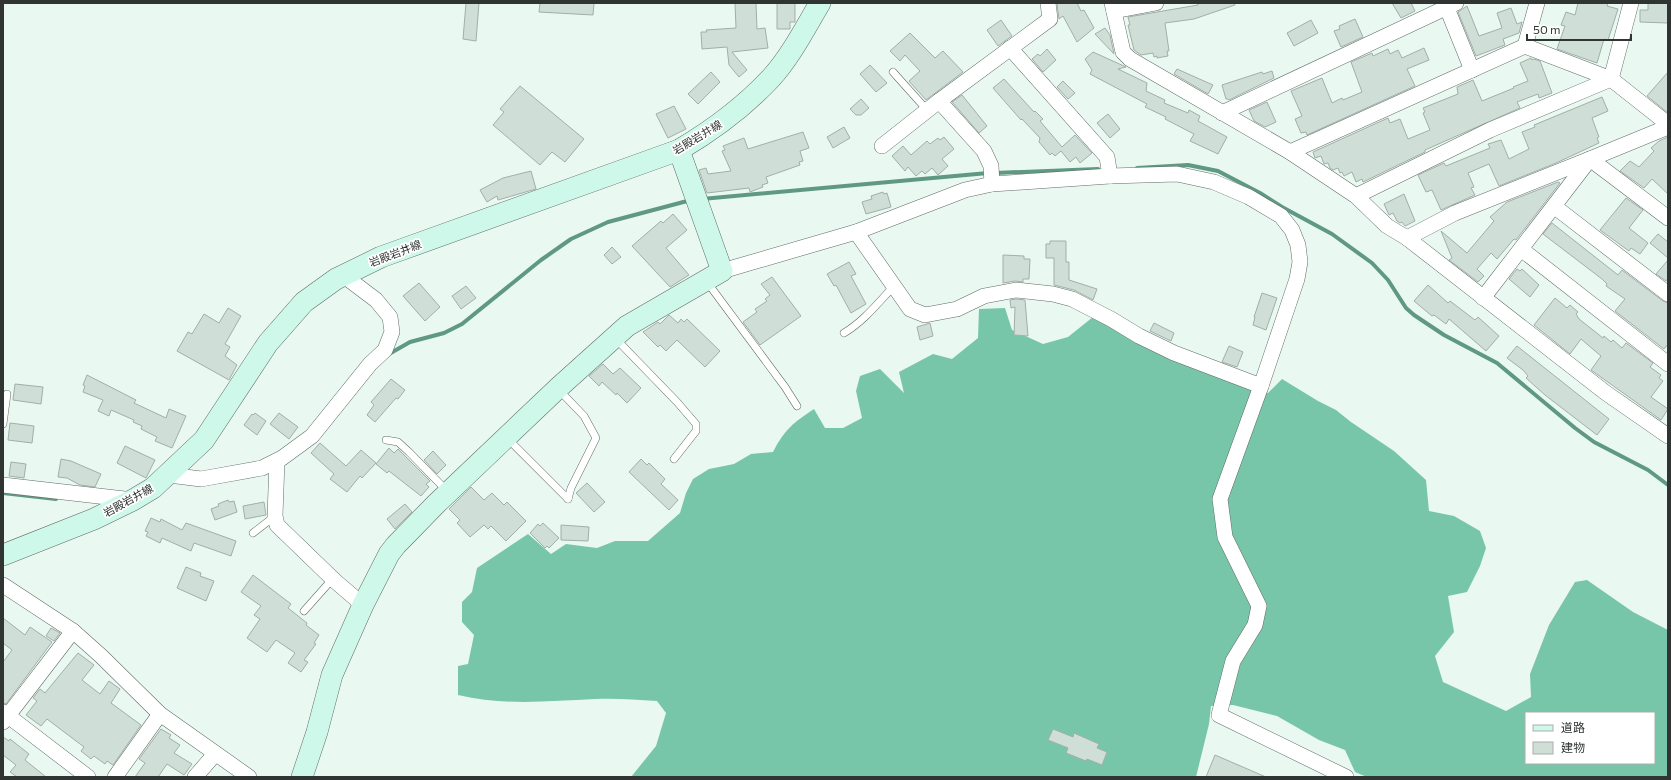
<svg xmlns="http://www.w3.org/2000/svg" width="1671" height="780" viewBox="0 0 1671 780" font-family="Commissioner,'Noto Sans JP',sans-serif">
<style>
.forest{fill:#77c6a9;fill-rule:evenodd}
.lines{fill:none;stroke-linecap:round;stroke-linejoin:round}
.stream{stroke:#5f9883;stroke-width:4}
.building{fill:#d0ded8;stroke:#a2afa9}
.lane-casing{stroke:#606c67;stroke-width:8}
.street-casing{stroke:#606c67;stroke-width:16}
.secondary-casing{stroke:#606c67;stroke-width:22}
.lane{stroke:#fff;stroke-width:7}
.street{stroke:#fff;stroke-width:15}
.secondary{stroke:#cdf8ea;stroke-width:21}
.labels{text-anchor:middle;dominant-baseline:central;stroke-width:3.5;stroke-linejoin:round;paint-order:stroke}
.street-label{font-size:11px;fill:#303533;stroke:#fff}
</style>
<rect width="100%" height="100%" fill="#eaf8f2"/>
<path class="forest" d="M1005,308L1012,330L1043,344L1068,337L1093,317L1227,377L1268,393L1282,379L1318,401L1336,410L1351,422L1394,451L1426,480L1429,511L1454,516L1480,531L1486,548L1480,566L1467,592L1448,596L1454,632L1435,656L1443,682L1506,711L1531,697L1530,674L1549,625L1575,582L1587,580L1633,612L1668,630V777H1367L1355,772L1345,750L1319,740L1277,716L1233,705L1211,706L1209,724L1196,777H631L656,746L666,713L657,701C637,700 616,698 595,699C547,701 506,706 458,695V666L468,664L474,635L462,622V602L472,592L477,568L528,534L551,554L566,544L597,548L615,541H648L680,513L686,493L693,479L709,469L734,464L751,454L773,452C785,429 793,423 814,409L825,428H843L862,418L856,391L860,376L880,369L904,393L899,372L933,354L952,359L978,338L979,309ZM1526,713H1654V763H1526Z"/>
<g class="lines">
<g class="stream">
<polyline points="1137,168 1188,165 1218,171 1260,193 1282,207 1332,234 1372,263 1388,280 1406,308 1414,315 1444,335 1497,363 1575,428 1594,442 1648,470 1668,485"/>
<polyline points="995,173 1098,169"/>
<polyline points="702,199 988,173"/>
<polyline points="389,354 410,342 444,333 462,324 541,260 571,239 608,222 691,200"/>
<polyline points="3,493 56,499"/>
</g>
</g>
<g class="building">
<polygon points="466,3 479,3 476,41 463,39"/>
<polygon points="540,3 594,3 593,15 539,12"/>
<polygon points="735,3 756,3 757,29 765,28 768,48 732,52 747,70 739,77 729,65 727,47 702,49 701,32 707,32 706,30 736,28"/>
<polygon points="777,3 795,3 795,22 790,22 790,29 777,29"/>
<polygon points="1059,3 1077,3 1081,11 1084,10 1094,28 1077,42 1063,16 1059,19 1057,4"/>
<polygon points="1197,3 1235,3 1235,5 1194,19 1165,23 1169,51 1167,51 1168,56 1157,58 1157,56 1154,57 1153,53 1141,55 1134,50 1128,25 1130,25 1128,17 1198,5"/>
<polygon points="1392,3 1411,3 1415,11 1401,18"/>
<polygon points="1578,3 1608,3 1607,6 1618,9 1608,40 1604,39 1597,63 1557,49 1565,26 1561,25 1566,12 1575,15"/>
<polygon points="1648,3 1668,3 1668,23 1640,22 1640,10 1648,10"/>
<polygon points="1467,6 1479,36 1502,28 1497,13 1511,8 1517,24 1522,22 1519,33 1503,39 1505,45 1476,56 1458,12"/>
<polygon points="1355,19 1363,37 1341,47 1334,31 1340,29 1339,26"/>
<polygon points="1001,20 1012,36 998,46 987,30"/>
<polygon points="1311,20 1318,33 1294,46 1287,33"/>
<polygon points="1105,28 1110,35 1114,54 1095,34"/>
<polygon points="910,33 935,58 943,51 963,72 926,100 909,81 920,71 905,55 900,61 890,51"/>
<polygon points="1424,48 1429,60 1407,69 1415,86 1307,135 1306,132 1301,133 1295,119 1302,116 1291,91 1322,78 1332,103 1342,98 1343,100 1362,92 1351,62 1372,53 1373,56 1388,49 1390,54 1398,50 1402,58"/>
<polygon points="1047,49 1056,60 1043,72 1032,59 1038,54 1040,56"/>
<polygon points="1093,52 1126,67 1118,69 1147,83 1146,91 1165,100 1164,103 1188,113 1189,110 1200,116 1198,121 1227,137 1218,154 1190,141 1194,134 1165,119 1166,117 1145,107 1147,104 1090,74 1092,70 1085,59"/>
<polygon points="1531,58 1532,60 1534,59 1540,61 1552,93 1539,98 1538,94 1517,102 1520,108 1425,150 1425,152 1363,182 1362,179 1356,182 1352,172 1344,176 1342,172 1340,173 1338,168 1333,170 1330,168 1328,163 1324,164 1321,156 1315,158 1313,152 1388,118 1390,123 1400,119 1408,139 1430,130 1423,113 1425,112 1423,108 1458,94 1457,87 1473,80 1482,101 1514,88 1513,87 1528,81 1520,63"/>
<polygon points="870,65 887,83 876,92 860,74"/>
<polygon points="1177,69 1213,85 1208,94 1174,74"/>
<polygon points="1272,71 1274,78 1229,100 1228,99 1226,99 1222,85 1262,72 1263,74"/>
<polygon points="711,72 720,82 698,104 688,94"/>
<polygon points="1668,72 1668,113 1647,96"/>
<polygon points="1004,79 1034,112 1035,111 1043,119 1040,121 1062,147 1075,135 1092,153 1080,163 1076,157 1070,162 1061,151 1055,156 1052,153 1050,155 1039,142 1040,138 1022,119 1021,120 993,88"/>
<polygon points="1063,81 1075,93 1068,99 1057,87"/>
<polygon points="520,86 584,139 565,162 552,152 540,165 493,125 504,112 500,109"/>
<polygon points="962,95 987,126 979,133 952,102"/>
<polygon points="1602,97 1608,111 1592,118 1599,137 1597,138 1599,143 1556,163 1499,186 1489,164 1468,173 1474,187 1471,188 1475,195 1441,210 1432,190 1426,192 1418,175 1444,163 1446,166 1490,148 1488,144 1501,140 1509,159 1529,149 1522,132 1535,127 1534,125"/>
<polygon points="861,99 869,108 861,115 856,115 850,109"/>
<polygon points="1267,102 1276,122 1265,127 1254,121 1249,110"/>
<polygon points="674,106 686,129 668,138 656,114"/>
<polygon points="1108,114 1120,129 1110,138 1097,123"/>
<polygon points="844,127 850,138 833,148 827,137"/>
<polygon points="803,132 809,148 800,151 803,161 799,162 800,165 766,177 768,183 762,185 763,187 750,192 749,188 707,193 699,170 706,168 708,174 731,171 722,151 725,150 723,146 744,138 748,149"/>
<polygon points="944,137 954,149 942,159 948,166 938,175 932,168 925,174 922,171 916,176 908,167 905,171 892,156 903,146 911,155 927,141 930,144 938,138 940,140"/>
<polygon points="1668,137 1668,194 1652,179 1644,188 1620,171 1630,161 1639,167 1654,151 1651,148 1659,141"/>
<polygon points="531,171 536,189 498,200 497,196 487,202 480,190 503,178"/>
<polygon points="1558,182 1560,183 1516,240 1514,239 1497,259 1491,253 1477,269 1484,276 1478,282 1449,260 1452,258 1441,231 1467,253 1494,221 1490,217 1507,202"/>
<polygon points="883,192 884,194 887,193 891,207 866,214 862,202 872,199 871,196"/>
<polygon points="1404,194 1415,221 1405,226 1402,222 1400,223 1397,221 1393,213 1389,215 1384,204"/>
<polygon points="1626,198 1643,210 1629,228 1648,243 1640,254 1631,248 1629,251 1600,230"/>
<polygon points="673,214 687,230 666,248 689,275 670,287 632,246 661,221 663,223"/>
<polygon points="1552,223 1618,275 1622,270 1663,301 1668,303 1668,344 1664,349 1615,311 1625,299 1606,286 1607,284 1602,279 1543,234"/>
<polygon points="1658,234 1668,242 1668,258 1650,243"/>
<polygon points="1050,241 1066,241 1066,262 1069,262 1069,280 1097,289 1093,300 1074,290 1054,285 1054,258 1046,258 1046,244 1050,244"/>
<polygon points="612,247 621,257 612,264 604,255"/>
<polygon points="1003,255 1024,256 1024,259 1030,259 1029,279 1023,279 1023,282 1015,281 1003,283"/>
<polygon points="1668,260 1668,278 1666,281 1656,274"/>
<polygon points="849,262 856,274 851,276 866,304 851,313 836,285 834,286 827,274"/>
<polygon points="1517,269 1520,271 1522,269 1539,285 1530,297 1509,279"/>
<polygon points="772,277 801,316 760,345 743,322 757,312 755,309 767,301 765,299 770,295 761,284"/>
<polygon points="419,283 440,307 425,321 403,296"/>
<polygon points="1428,285 1448,303 1450,301 1475,320 1478,317 1499,336 1486,351 1449,319 1446,324 1434,315 1432,316 1414,301"/>
<polygon points="466,286 476,298 461,309 452,296"/>
<polygon points="1262,293 1277,298 1266,330 1253,325 1255,317 1254,317"/>
<polygon points="1555,298 1567,308 1570,305 1578,312 1576,314 1579,319 1603,338 1604,336 1611,342 1613,340 1622,348 1626,343 1653,363 1650,367 1661,375 1659,378 1663,381 1651,397 1668,409 1661,420 1591,370 1601,356 1581,339 1570,354 1534,325"/>
<polygon points="1016,299 1025,300 1028,336 1014,335 1015,307 1011,308 1010,300"/>
<polygon points="228,308 241,316 225,344 230,347 225,356 237,365 229,380 177,351 188,332 192,334 204,314 219,323"/>
<polygon points="669,315 678,323 681,319 684,322 687,319 720,351 705,367 677,340 666,351 660,345 658,347 643,332 658,322 660,324"/>
<polygon points="930,323 933,336 920,340 917,327"/>
<polygon points="1154,323 1174,333 1171,341 1150,331"/>
<polygon points="1229,346 1243,352 1237,367 1222,362"/>
<polygon points="1517,346 1609,419 1597,435 1545,395 1526,378 1528,376 1523,370 1507,358"/>
<polygon points="603,364 613,374 620,368 641,388 627,403 617,393 616,395 602,382 599,386 589,376"/>
<polygon points="87,375 136,400 134,403 166,418 169,409 186,416 172,448 155,441 157,437 141,429 142,426 133,422 134,420 111,410 109,416 98,411 103,400 83,392 85,386 83,385"/>
<polygon points="391,379 405,390 398,399 396,398 375,422 367,415 374,405 371,402"/>
<polygon points="15,384 43,387 41,404 13,400"/>
<polygon points="255,413 266,421 257,435 244,425 252,414 253,415"/>
<polygon points="279,413 298,427 289,439 270,424"/>
<polygon points="10,423 34,426 32,443 8,440"/>
<polygon points="320,443 346,466 361,450 376,463 362,478 360,476 347,492 330,479 334,474 311,453"/>
<polygon points="125,446 155,460 146,478 117,463"/>
<polygon points="389,448 394,453 398,449 430,481 426,484 429,487 421,496 389,471 387,473 376,464"/>
<polygon points="433,451 446,465 437,474 424,460"/>
<polygon points="61,459 71,461 101,474 95,487 80,485 67,478 58,477"/>
<polygon points="641,459 647,465 649,463 665,479 661,484 678,500 669,510 629,472"/>
<polygon points="11,462 26,464 24,478 9,476"/>
<polygon points="587,483 605,502 594,512 576,493"/>
<polygon points="471,487 484,500 492,493 504,505 507,502 526,521 506,541 491,526 488,529 484,525 470,537 457,523 460,520 449,509"/>
<polygon points="228,500 229,502 234,501 237,512 215,520 211,509 219,506 218,504"/>
<polygon points="264,502 266,515 245,519 243,506"/>
<polygon points="405,504 412,512 395,529 387,519"/>
<polygon points="151,518 160,522 161,519 182,530 186,523 236,541 231,556 194,543 191,551 162,538 160,543 146,536 148,532 145,531"/>
<polygon points="543,523 559,538 549,548 547,546 545,548 530,533 538,524 540,526"/>
<polygon points="561,525 589,527 588,541 561,540"/>
<polygon points="186,567 201,573 200,576 214,581 206,601 177,588"/>
<polygon points="253,575 291,604 288,608 307,623 306,625 319,635 314,643 316,644 304,660 308,662 301,672 288,663 295,653 276,640 267,652 247,638 260,619 254,615 261,606 241,592"/>
<polygon points="3,618 25,635 30,627 52,642 6,704 3,703 3,662 12,650 3,643"/>
<polygon points="51,628 60,633 54,641 46,636"/>
<polygon points="78,653 94,665 82,680 100,694 109,681 120,689 111,703 141,725 113,765 107,761 105,764 94,756 91,759 81,751 84,747 47,719 41,726 26,715 37,701 33,698 40,689 45,693"/>
<polygon points="161,729 171,735 169,738 180,745 174,753 192,764 184,775 167,764 158,777 135,777 145,763 139,759"/>
<polygon points="1053,729 1073,737 1074,733 1099,744 1097,748 1107,752 1102,765 1087,759 1086,761 1066,753 1068,748 1048,740"/>
<polygon points="3,737 9,741 10,739 29,754 25,760 46,777 17,777 10,772 16,765 3,755"/>
<polygon points="1215,755 1266,777 1206,777"/>
</g>
<g class="lines">
<g class="lane-casing">
<g id="lane">
<polyline points="893,72 927,110"/>
<polyline points="707,282 785,387 797,406"/>
<path d="M844,333C864,321 878,303 894,286"/>
<polyline points="616,339 677,402 696,424 696,431 674,459"/>
<polyline points="558,389 584,416 596,438 571,488 568,499"/>
<polyline points="3,424 7,394"/>
<polyline points="508,439 568,499"/>
<polyline points="386,440 398,442 409,452 447,491"/>
<polyline points="253,533 275,516"/>
<polyline points="304,611 328,584 335,581"/>
</g>
</g>
<g class="street-casing">
<g id="street">
<polyline points="1112,3 1123,52 1130,59 1290,152 1356,196 1387,226 1407,238 1606,393 1668,436"/>
<polyline points="1447,8 1472,70"/>
<polyline points="1114,11 1156,3"/>
<polyline points="1525,46 1537,3"/>
<polyline points="1010,48 1107,157 1110,176"/>
<polyline points="939,101 984,151 991,166 992,184"/>
<polyline points="1222,113 1456,3"/>
<polyline points="882,146 939,101 1050,19 1048,3"/>
<polyline points="1290,152 1525,46 1611,79 1631,3"/>
<polyline points="1356,196 1490,130 1611,79 1668,124"/>
<polyline points="1555,207 1668,294"/>
<polyline points="856,232 910,309 925,315 957,309 984,296 1016,290 1053,294 1072,299 1111,319 1139,336 1174,353 1261,386"/>
<polyline points="1407,238 1455,213 1590,159 1668,218"/>
<polyline points="1521,249 1668,364"/>
<polyline points="722,271 856,232 965,190 992,184 1110,176 1177,174 1214,182 1249,197 1281,216 1292,230 1298,245 1300,262 1297,279 1261,386 1220,499 1225,537 1259,606 1255,625 1233,661 1219,715 1346,777"/>
<polyline points="1483,298 1590,159 1668,127"/>
<polyline points="277,461 275,516 277,525 335,581 363,605"/>
<polyline points="169,475 201,479 262,468 282,458 312,436 370,364 385,350 392,332 390,317 376,300 343,275"/>
<polyline points="3,485 133,500"/>
<polyline points="3,585 73,631 101,656 160,714 249,777"/>
<polyline points="3,712 88,777"/>
<polyline points="3,722 73,631"/>
<polyline points="115,777 160,714"/>
<polyline points="195,777 215,754"/>
</g>
</g>
<g class="secondary-casing">
<g id="secondary">
<path d="M3,555L94,519L133,500L153,488L204,440L268,343L304,302L336,279L381,257L679,150C713,130 744,107 771,78C791,56 805,28 820,3"/>
<polyline points="302,777 317,732 332,675 363,605 389,554 396,545 436,504 558,388 627,326 722,271 679,150"/>
</g>
</g>
<use href="#lane" class="lane"/>
<use href="#street" class="street"/>
<use href="#secondary" class="secondary"/>
</g>
<g class="labels">
<g class="street-label">
<text transform="translate(697 137) rotate(-31)">岩殿岩井線</text>
<text transform="translate(395 253) rotate(-21)">岩殿岩井線</text>
<text transform="translate(128 500) rotate(-29)">岩殿岩井線</text>
</g>
</g>
<rect width="1671" height="780" fill="none" stroke="#303533" stroke-width="8"/>
<rect x="1525" y="712" width="130" height="52" fill="#ffffff" stroke="#acaead"/>
<rect x="1533" y="725" width="20" height="6" fill="#cdf8ea" stroke="#acaead"/>
<text x="1561" y="732" font-size="12" fill="#303533">道路</text>
<rect x="1533" y="742" width="20" height="12" fill="#d0ded8" stroke="#acaead"/>
<text x="1561" y="752" font-size="12" fill="#303533">建物</text>
<path d="M1527 34v6h104v-6" fill="none" stroke="#303533" stroke-width="2"/>
<text x="1533" y="34" font-size="12" fill="#303533" stroke="#ffffff" stroke-width="3" paint-order="stroke">50 m</text>
</svg>
